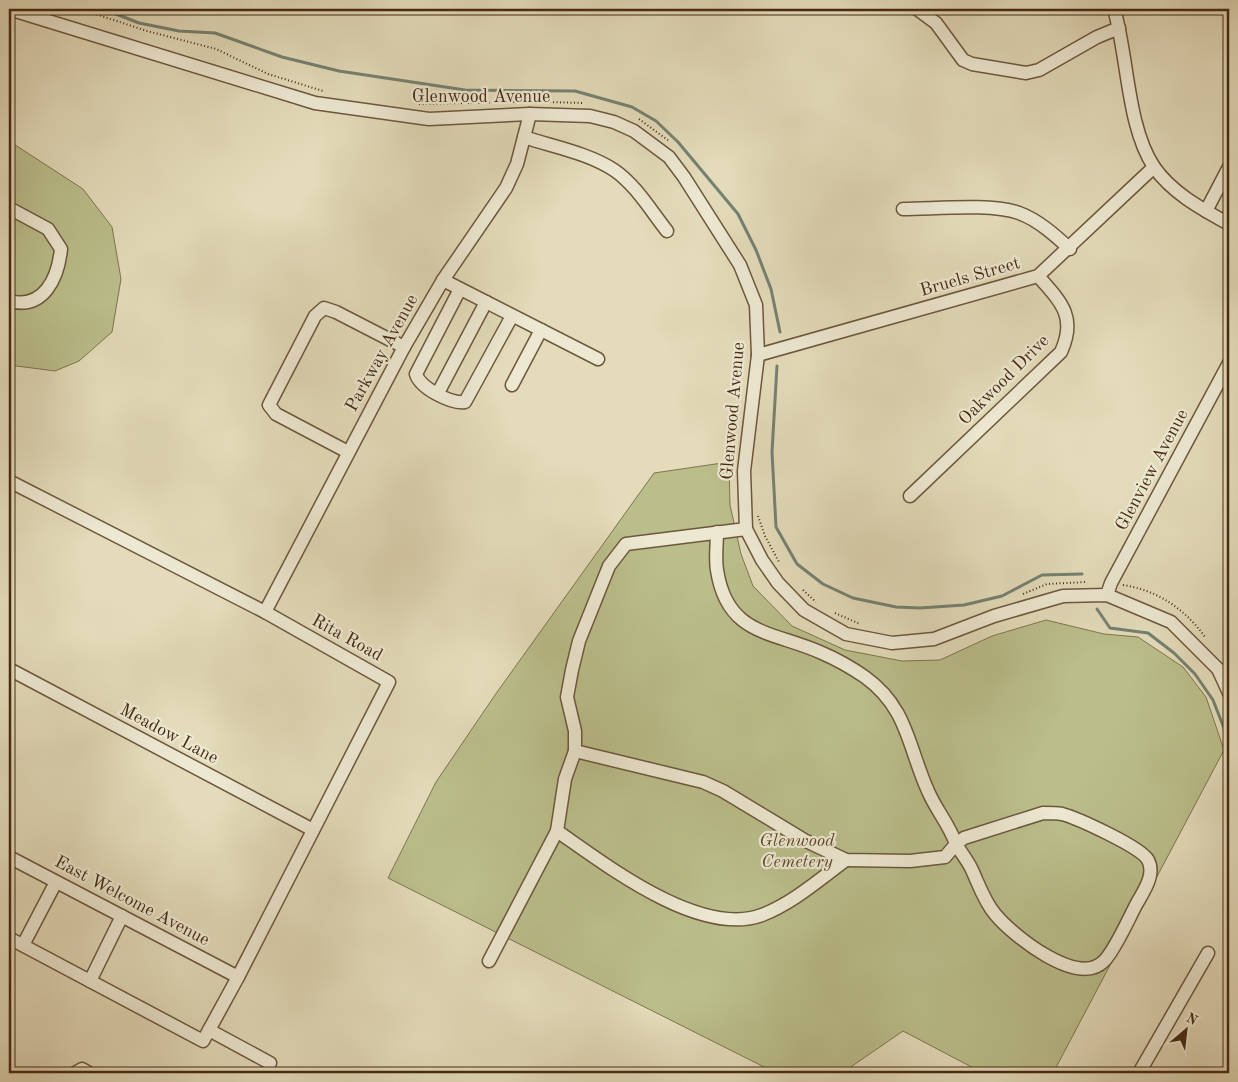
<svg xmlns="http://www.w3.org/2000/svg" width="1238" height="1082" viewBox="0 0 1238 1082" font-family="'Old Standard TT',serif">
<style>
.green{fill:#babe8b;stroke:#80744e}
.lines{fill:none;stroke-linecap:round;stroke-linejoin:round}
.stream{stroke:#758172;stroke-width:3}
.minor-casing{stroke:#6d573c;stroke-width:15}
.path{stroke:#462b12;stroke-width:2;stroke-dasharray:1 2.5;stroke-linecap:butt}
.minor{stroke:#ede8d2;stroke-width:12}
.labels{text-anchor:middle;dominant-baseline:central;stroke-width:4.5;stroke-linejoin:round;paint-order:stroke}
.street-label{font-size:18px;fill:#462b12;stroke:#ede8d2}
.park-label{font-size:18px;font-style:italic;fill:#5d482a;stroke:#ede8d2}
</style>
<rect width="100%" height="100%" fill="#e3dbba"/>
<filter id="stains"><feTurbulence type="fractalNoise" baseFrequency=".004" numOctaves="4"/><feColorMatrix values="0 0 0 0 .2 0 0 0 0 .09 0 0 0 0 .02 0 0 0 .5 -.17"/></filter>
<radialGradient id="worn" r=".72"><stop offset=".6" stop-color="#630" stop-opacity="0"/><stop offset="1" stop-color="#630" stop-opacity=".3"/></radialGradient>
<g class="green">
<polygon points="9,141 83,189 112,227 121,279 112,332 79,361 55,371 9,365"/>
<polygon points="729,462 730,505 741,554 753,586 792,626 845,650 902,661 940,660 992,636 1046,620 1104,634 1138,637 1183,667 1206,697 1224,750 1053,1073 983,1073 903,1031 842,1073 776,1073 388,878 436,782 495,695 654,473"/>
</g>
<g class="lines">
<g class="stream">
<polyline points="103,9 139,23 179,31 215,33 282,57 339,71 465,90 575,91 632,107 656,121 678,142 738,214 756,250 771,289 780,332"/>
<polyline points="777,366 772,452 776,527 797,564 823,584 853,598 896,607 920,608 964,605 1002,596 1042,575 1082,574"/>
<polyline points="1097,609 1110,628 1148,633 1174,653 1195,674 1213,700 1229,741"/>
</g>
<g class="minor-casing">
<g id="minor">
<polyline points="9,9 315,103 429,119 530,114 590,116 614,122 634,131 669,157 684,177 740,265 756,305 758,355 744,471 746,529 762,560 778,583 804,610 846,634 892,643 934,639 994,616 1063,596 1107,595 1171,622 1218,669 1229,693"/>
<polyline points="917,9 936,23 963,60 972,64 1026,73 1039,70 1097,37 1119,28"/>
<path d="M1114,9C1128,56 1127,127 1154,167C1172,193 1202,209 1229,224"/>
<path d="M524,137C554,147 588,153 614,170C636,185 651,211 667,231"/>
<path d="M9,208L48,229L61,249C58,278 44,310 9,301"/>
<path d="M903,209C934,209 991,203 1019,213C1038,220 1055,235 1070,249"/>
<polyline points="1206,211 1229,167"/>
<polyline points="443,280 598,359"/>
<path d="M460,289L416,374C420,388 451,404 465,402L512,316"/>
<polyline points="758,355 1038,276 1154,167"/>
<polyline points="512,385 541,330"/>
<polyline points="438,393 486,302"/>
<polyline points="348,452 276,414 269,405 315,316 324,308 336,312 404,347"/>
<polyline points="9,481 265,612 389,682 238,977 203,1041 9,938"/>
<path d="M910,496L1061,352C1077,317 1061,302 1038,276"/>
<polyline points="1107,595 1111,583 1229,363"/>
<polyline points="265,612 404,347 443,280 506,188 517,164 530,114"/>
<polyline points="9,669 313,830"/>
<path d="M575,751L703,782L723,791L804,840L846,860L910,861L945,857L956,844C949,824 936,810 928,791C908,747 908,708 865,677C852,668 836,659 822,653C773,631 727,636 717,570C715,558 717,544 717,532"/>
<path d="M1043,813C1049,813 1056,813 1062,814C1077,818 1141,847 1148,860C1156,875 1143,892 1136,905C1128,920 1115,950 1104,961C1078,988 1012,935 995,914C984,901 979,885 972,870C968,861 961,853 956,844L964,838Z"/>
<path d="M557,831C606,865 700,938 762,915C793,903 820,879 846,860"/>
<polyline points="9,857 238,977"/>
<polyline points="23,945 56,882"/>
<polyline points="489,961 557,831 565,779 575,751 575,731 567,697 572,670 579,641 609,566 626,544 746,529"/>
<polyline points="90,981 122,916"/>
<polyline points="209,1030 270,1063"/>
<polyline points="75,1073 82,1069 89,1073"/>
<polyline points="1139,1073 1208,953"/>
</g>
</g>
<g class="path">
<polyline points="80,9 147,31 216,49 268,74 323,91"/>
<polyline points="546,102 584,103"/>
<polyline points="419,104 516,102"/>
<polyline points="639,119 669,141"/>
<polyline points="758,516 765,536 779,562"/>
<path d="M1123,585C1157,590 1185,609 1205,637"/>
<polyline points="803,590 816,602"/>
<polyline points="1023,594 1047,584 1086,582"/>
<polyline points="835,613 860,624"/>
</g>
<use href="#minor" class="minor"/>
</g>
<g class="labels">
<g class="street-label">
<text x="481" y="97">Glenwood Avenue</text>
<text transform="translate(970 277) rotate(-16)">Bruels Street</text>
<text transform="translate(382 353) rotate(-61)">Parkway Avenue</text>
<text transform="translate(1004 380) rotate(-45)">Oakwood Drive</text>
<text transform="translate(733 411) rotate(-85)">Glenwood Avenue</text>
<text transform="translate(1152 470) rotate(-62)">Glenview Avenue</text>
<text transform="translate(347 638) rotate(29)">Rita Road</text>
<text transform="translate(169 734) rotate(28)">Meadow Lane</text>
<text transform="translate(132 901) rotate(28)">East Welcome Avenue</text>
</g>
<g class="park-label">
<text x="797" y="841">Glenwood<tspan x="797" dy="21">Cemetery</tspan></text>
</g>
</g>
<rect width="1238" height="1082" fill="none" stroke="#e3dbba" stroke-width="30"/>
<rect x="10" y="10" width="1218" height="1062" fill="none" stroke="#462b12" stroke-width="2.5"/>
<rect x="15" y="15" width="1208" height="1052" fill="none" stroke="#462b12"/>
<g transform="translate(1186 1030) rotate(28)" stroke="#ede8d2" stroke-width="4" paint-order="stroke">
<path d="M0-4L9 19L0 12L-9 19Z" fill="#462b12"/>
<text y="-8" font-size="14" font-weight="bold" text-anchor="middle" fill="#462b12">N</text>
</g>
<rect width="100%" height="100%" filter="url(#stains)"/>
<rect width="100%" height="100%" fill="url(#worn)"/>
</svg>
